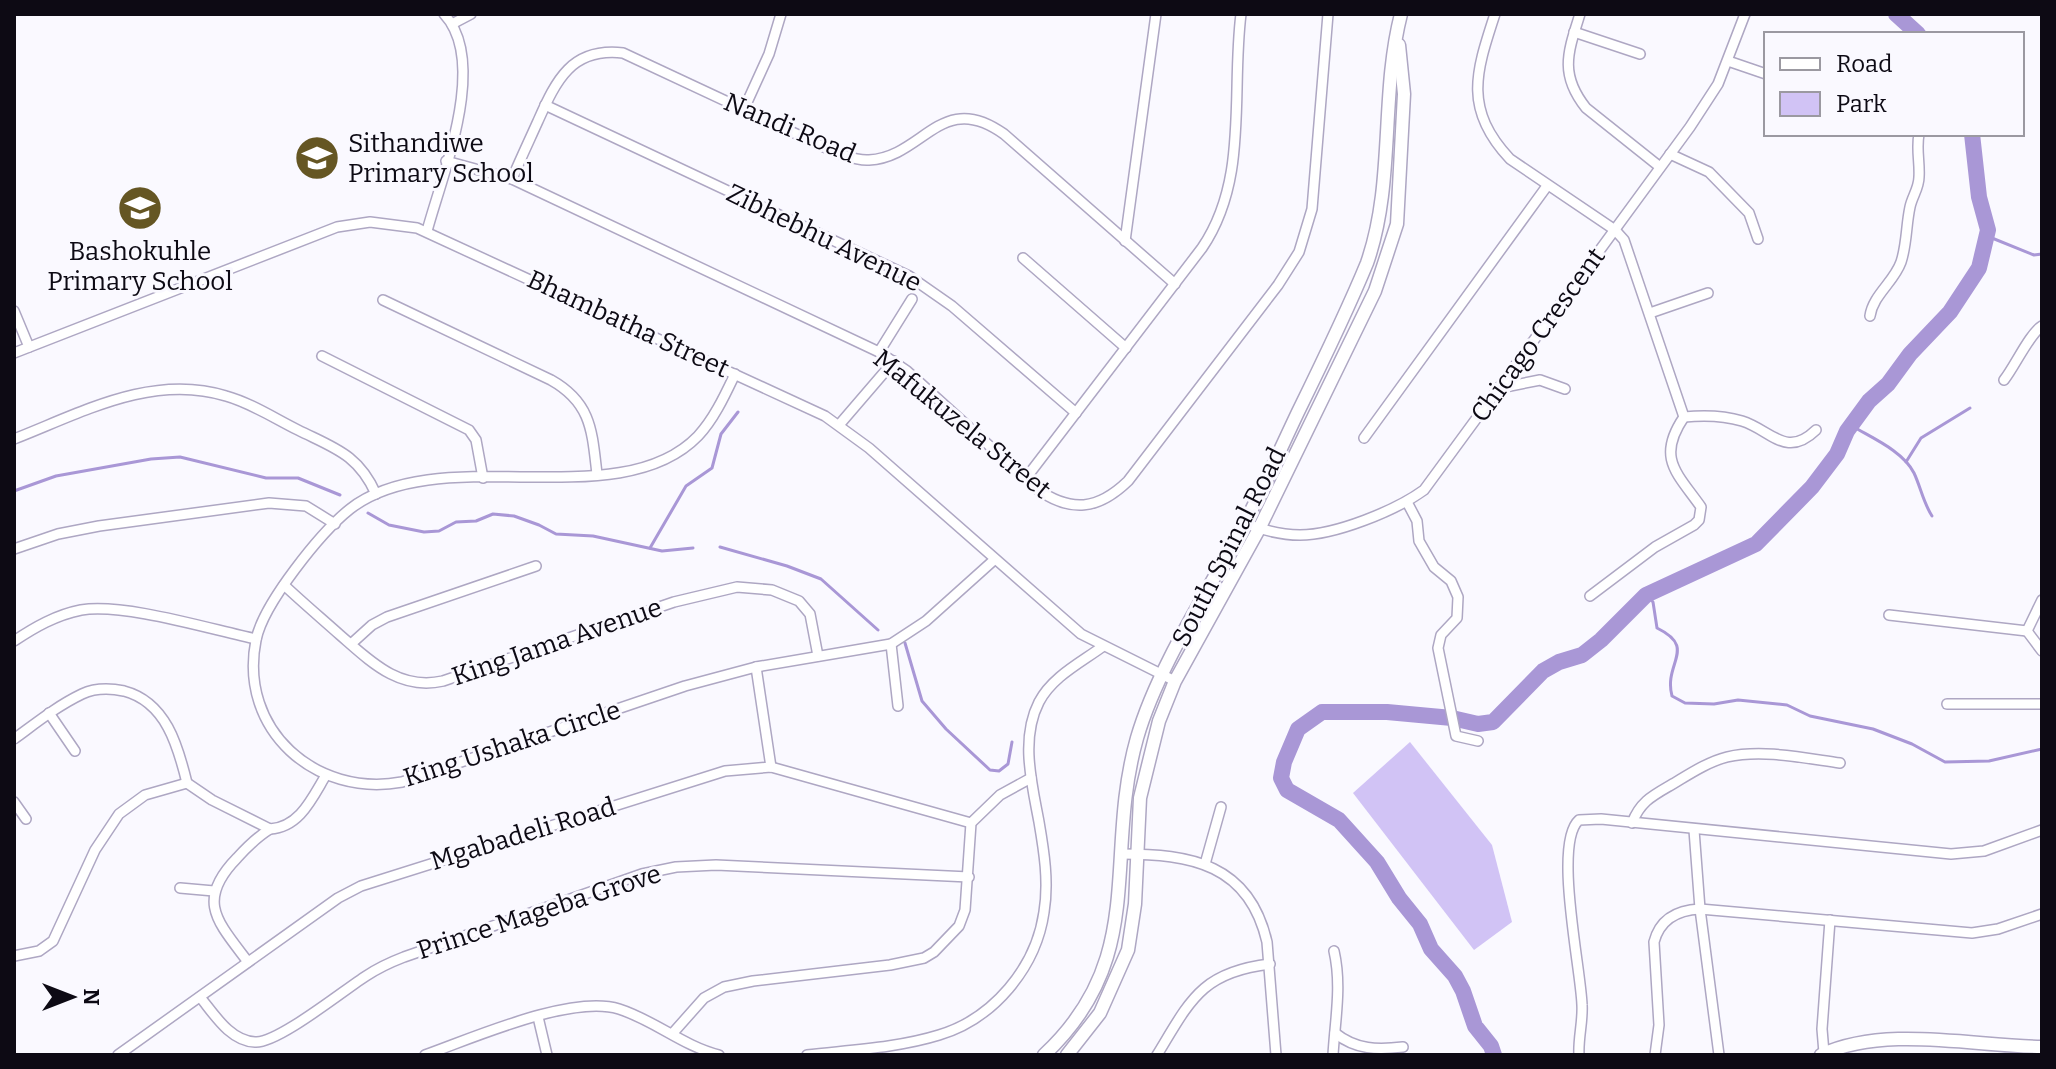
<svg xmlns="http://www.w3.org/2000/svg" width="2056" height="1069" viewBox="0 0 2056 1069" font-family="Bitter,serif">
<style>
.green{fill:#d1c3f5}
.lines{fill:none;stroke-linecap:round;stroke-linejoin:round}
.stream{stroke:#a997d6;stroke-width:3}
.river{stroke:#a997d6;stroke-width:16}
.minor-casing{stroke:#aea7c3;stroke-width:12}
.tertiary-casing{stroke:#aea7c3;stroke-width:15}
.minor{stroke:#fff;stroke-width:9}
.tertiary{stroke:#fff;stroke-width:12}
.labels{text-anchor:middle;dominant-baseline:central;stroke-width:6;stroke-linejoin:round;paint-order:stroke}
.street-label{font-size:26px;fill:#0d0a14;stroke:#faf9ff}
.poi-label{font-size:26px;fill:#0d0a14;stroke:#faf9ff;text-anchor:start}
</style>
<rect width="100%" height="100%" fill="#faf9ff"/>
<polygon class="green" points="1410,742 1492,845 1512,922 1474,950 1353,793"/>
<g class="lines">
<g class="stream">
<polyline points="1987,236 2034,255 2042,254"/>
<path d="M1852,426C1872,438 1903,451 1914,473C1921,488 1923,502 1932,516"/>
<polyline points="1906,462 1921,438 1970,408"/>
<polyline points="14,491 56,476 151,459 180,457 266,478 298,478 340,495"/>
<polyline points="368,513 389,525 424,532 439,531 456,522 476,521 493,514 514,516 539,525 556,534 593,536 662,551 693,548"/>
<polyline points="720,547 787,566 821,579 878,630"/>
<polyline points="650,548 686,486 712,468 721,434 738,412"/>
<path d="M1646,595L1653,602L1657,628C1698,648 1663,663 1672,696L1685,703L1714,704L1738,700L1787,705L1810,716L1873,729L1912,744L1945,762L1989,761L2042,749"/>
<polyline points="905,643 922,701 946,729 990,770 999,771 1008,764 1012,742"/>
</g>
<g class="river">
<polyline points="1896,14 1918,34"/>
<polyline points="1494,1055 1491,1046 1475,1026 1463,991 1455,976 1431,949 1420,924 1399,898 1377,862 1339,820 1287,790 1281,778 1284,762 1298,729 1322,712 1387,712 1452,718 1478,724 1493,722 1543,671 1559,662 1582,655 1601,640 1646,595 1756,544 1812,487 1837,454 1847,431 1869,401 1888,384 1910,354 1950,312 1979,268 1988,230 1979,197 1972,134"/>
</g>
<g class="minor-casing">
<g id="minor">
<path d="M1495,14C1476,72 1463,109 1510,159L1615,230L1624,240L1684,417C1656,458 1677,473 1701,507L1699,520L1694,525L1655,547L1590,596"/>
<path d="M1580,14C1568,52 1559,74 1586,108L1660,167"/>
<polyline points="452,24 471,14"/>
<polyline points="1574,32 1640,54"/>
<polyline points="1728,61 1766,74"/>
<polyline points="545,105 909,276 952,306 1076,413"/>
<polyline points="744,109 769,54 781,14"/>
<polyline points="1670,154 1709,172 1749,213 1758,239"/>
<path d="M446,161L512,179L879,352L907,371L1037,489C1071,513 1098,510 1128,481L1278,285L1299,252L1312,209L1328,14"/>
<path d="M512,179C520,160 529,141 538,121C556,81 571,47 623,53L839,154C849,157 859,161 869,160C924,157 941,89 1004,134L1175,284"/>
<path d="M427,231C442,175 489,62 444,14"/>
<polyline points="1125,241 1156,14"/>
<polyline points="1023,258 1126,348"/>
<path d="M383,300L551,380C592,403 592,432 597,474"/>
<polyline points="14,311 29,347"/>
<polyline points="1650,313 1708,293"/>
<path d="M1870,316C1873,295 1894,282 1901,262C1907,244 1906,225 1910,207C1912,197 1919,188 1919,177C1920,162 1916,149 1919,134"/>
<polyline points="879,352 912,299"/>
<polyline points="14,353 337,227 370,222 417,228 825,416 869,448 1081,634 1175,681"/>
<polyline points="322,356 469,430 476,440 483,478"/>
<path d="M735,374C725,395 714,419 698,436C619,518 440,439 350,509C321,532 263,604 256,640C238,730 316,798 402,782L685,686L756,667L891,644L926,621L994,560"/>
<path d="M2004,380C2015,366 2030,333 2042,326"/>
<polyline points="1500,388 1540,380 1565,389"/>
<path d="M1684,417C1704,415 1722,415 1742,421C1771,430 1786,459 1816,430"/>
<polyline points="839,425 894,361"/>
<polyline points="1364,438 1547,186"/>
<path d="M14,439C81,413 152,373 226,396C251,403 274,418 298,430C334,448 358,454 376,494"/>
<path d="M1026,478L1202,248C1249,179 1231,93 1241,14"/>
<polyline points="1407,502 1417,521 1419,541 1434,567 1451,581 1458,597 1457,618 1441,635 1438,648 1456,736 1478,741"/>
<path d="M1244,523C1262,530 1281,535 1300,535C1335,535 1395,511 1424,490L1690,127L1718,84L1745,14"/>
<polyline points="14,549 58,534 99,526 269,503 306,506 335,524"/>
<path d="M284,585C302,602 321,618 340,635C370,661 399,691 443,681L674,602L737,587L772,590L799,601L810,614L818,656"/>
<polyline points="2042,600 2027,631 2042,651"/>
<polyline points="1889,615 2027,631"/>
<path d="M14,641C35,627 56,615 81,610C125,603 209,629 256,639"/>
<polyline points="351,644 372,625 387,617 536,566"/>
<polyline points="891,644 898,706"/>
<polyline points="756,667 771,767"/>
<polyline points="1947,704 2042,704"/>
<polyline points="49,713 75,751"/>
<path d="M14,739C36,723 57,706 82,694C95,688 109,688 124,691C166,702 178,746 187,783"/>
<polyline points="14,802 26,819"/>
<path d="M1632,823C1640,802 1652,796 1671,785C1688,775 1707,762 1727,757C1762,749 1804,758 1840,763"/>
<polyline points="1694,830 1700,909 1719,1055"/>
<path d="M1121,854C1191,854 1249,864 1267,942L1276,1055"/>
<polyline points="1205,864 1221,807"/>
<polyline points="180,888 214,891"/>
<path d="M14,956L39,951L53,941L95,850L119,814L145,795L187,783L212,800L270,829C300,827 312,798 326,775"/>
<path d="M248,962C218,922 195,901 237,858C247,847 257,837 270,829"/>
<path d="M200,997C214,1014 230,1041 255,1042C277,1044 344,990 366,976C378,968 391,962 404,957L642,874L676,867L716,865L969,877"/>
<polyline points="538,1017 547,1055"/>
<path d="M1335,1033C1356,1050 1378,1050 1403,1047"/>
<polyline points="672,1034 704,998 724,987 753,981 890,965 924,958 934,952 959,926 965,910 971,823 1000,795 1031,778"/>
<polyline points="1824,1053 1822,1029 1830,920"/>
<polyline points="118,1055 338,898 361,886 725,771 771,767 971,823"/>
<path d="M425,1055C473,1038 572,994 619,1009C654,1020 683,1046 719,1055"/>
<path d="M807,1055C850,1050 897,1048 939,1035C993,1019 1036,968 1044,912C1049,882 1044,851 1039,822C1032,784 1020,739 1039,702C1052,677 1080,663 1102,647"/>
<path d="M1157,1055C1190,1001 1201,972 1270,964"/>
<path d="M1333,1055C1335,1020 1342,986 1334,951"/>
<path d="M1579,1055C1578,1038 1583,1022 1582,1005C1581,969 1553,843 1579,820L1601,819L1951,854L1984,851L2042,830"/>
<path d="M1655,1055L1659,1025L1654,942C1660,919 1678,910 1700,909L1972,933L1998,929L2042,914"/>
</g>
</g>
<g class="tertiary-casing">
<g id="tertiary">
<path d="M1044,1055C1149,957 1103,858 1137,738C1157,669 1205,596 1240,532C1261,493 1279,452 1298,412C1322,363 1346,314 1367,263C1395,183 1380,96 1401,14"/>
<polyline points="1067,1055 1100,1013 1128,950 1135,904 1140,798 1159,721 1175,681 1259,529 1375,291 1397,224 1404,94 1399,45"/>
<path d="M1821,1055C1885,1025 1973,1046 2042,1047"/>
</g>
</g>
<use href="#minor" class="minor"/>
<use href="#tertiary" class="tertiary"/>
</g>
<defs>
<g id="school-disc" transform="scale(2.3)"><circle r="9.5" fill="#655623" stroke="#faf9ff"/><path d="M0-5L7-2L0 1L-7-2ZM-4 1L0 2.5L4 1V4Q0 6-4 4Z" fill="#fff"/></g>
</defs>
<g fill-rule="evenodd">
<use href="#school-disc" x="317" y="158"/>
<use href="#school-disc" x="140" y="208"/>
</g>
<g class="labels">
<g class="street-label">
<text transform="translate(790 128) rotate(23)">Nandi Road</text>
<text transform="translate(824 238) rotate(26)">Zibhebhu Avenue</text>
<text transform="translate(628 324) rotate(25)">Bhambatha Street</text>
<text transform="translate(1538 335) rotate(-54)">Chicago Crescent</text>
<text transform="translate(962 424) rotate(39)">Mafukuzela Street</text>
<text transform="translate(1229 547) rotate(-63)">South Spinal Road</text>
<text transform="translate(557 642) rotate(-19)">King Jama Avenue</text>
<text transform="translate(512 744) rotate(-18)">King Ushaka Circle</text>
<text transform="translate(523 834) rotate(-17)">Mgabadeli Road</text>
<text transform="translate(539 912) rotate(-18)">Prince Mageba Grove</text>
</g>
<g class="poi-label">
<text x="348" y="143">Sithandiwe<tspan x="348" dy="30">Primary School</tspan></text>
<text x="140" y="251" text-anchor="middle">Bashokuhle<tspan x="140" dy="30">Primary School</tspan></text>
</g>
</g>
<rect width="2056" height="1069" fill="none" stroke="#0d0a14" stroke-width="32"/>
<rect x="1764" y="32" width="260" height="104" fill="#faf9ff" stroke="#9b99a1" stroke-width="2"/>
<rect x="1780" y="58" width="40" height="12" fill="#ffffff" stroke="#9b99a1" stroke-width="2"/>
<text x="1836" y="72" font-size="24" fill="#0d0a14">Road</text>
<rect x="1780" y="92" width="40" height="24" fill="#d1c3f5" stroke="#9b99a1" stroke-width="2"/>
<text x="1836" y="112" font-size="24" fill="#0d0a14">Park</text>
<g transform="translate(72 997) rotate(90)" stroke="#faf9ff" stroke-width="6" paint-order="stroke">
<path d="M0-6L14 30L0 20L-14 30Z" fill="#0d0a14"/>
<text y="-12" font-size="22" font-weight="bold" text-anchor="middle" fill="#0d0a14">N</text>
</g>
</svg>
